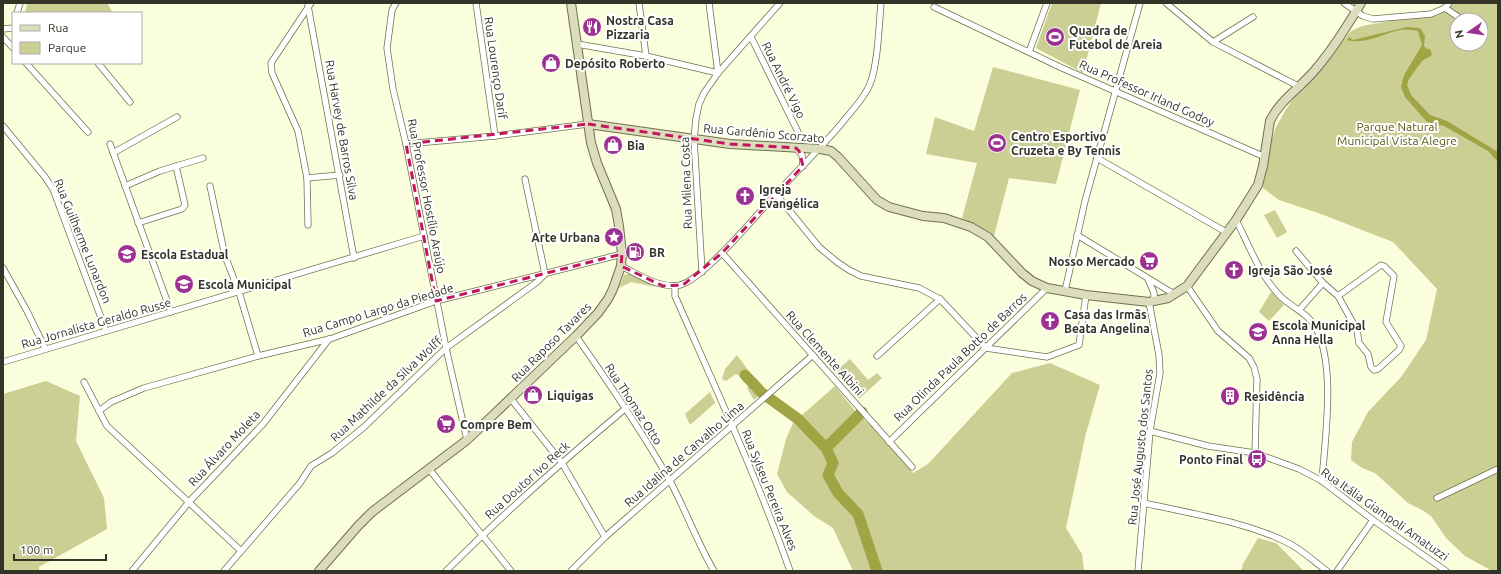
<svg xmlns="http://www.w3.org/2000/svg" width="1501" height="574" viewBox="0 0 1501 574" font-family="Ubuntu,sans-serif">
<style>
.green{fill:#cbcf94;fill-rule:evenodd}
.water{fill:#a1a444}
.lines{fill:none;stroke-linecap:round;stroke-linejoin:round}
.river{stroke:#a1a444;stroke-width:11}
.street-casing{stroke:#6f7153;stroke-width:7}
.secondary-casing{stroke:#6f7153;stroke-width:10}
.street{stroke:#fff;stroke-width:5.5}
.secondary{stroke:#dcddbc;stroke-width:8}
.marked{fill:none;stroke:#c2185b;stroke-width:3;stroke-dasharray:8 5;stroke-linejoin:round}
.labels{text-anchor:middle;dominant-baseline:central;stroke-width:4;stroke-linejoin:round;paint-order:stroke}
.poi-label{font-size:12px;font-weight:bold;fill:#333427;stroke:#fff;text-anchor:start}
.street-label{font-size:12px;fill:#333427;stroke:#fff}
.park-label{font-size:12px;fill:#5a5c16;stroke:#fff}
</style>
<rect width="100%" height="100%" fill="#fbfedc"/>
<g class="green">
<polygon points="27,3 107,3 113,13 25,13"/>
<polygon points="1052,3 1101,3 1083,73 1036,48"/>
<path d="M1452,3H1498V571H1492L1465,556L1446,538L1431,516L1422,510L1408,503L1375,473L1362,468L1351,460L1352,442L1368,412L1401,377L1426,340L1437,289L1393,242L1321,214L1279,200L1263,188L1264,174L1272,139L1276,127L1285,111L1293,99L1310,81L1351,31L1362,26L1413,17H1432L1438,15ZM1457,20H1481V44H1457Z"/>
<polygon points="993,67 1080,90 1056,184 1009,178 994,236 962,218 977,163 926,154 935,117 974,131"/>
<polygon points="1275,210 1287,232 1277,238 1264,215"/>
<polygon points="627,274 631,274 656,287 631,282 619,288 624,275"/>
<polygon points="1271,292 1284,305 1269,321 1259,312"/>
<polygon points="737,355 748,370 742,378 736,374 726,381 722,379 725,369"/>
<polygon points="850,359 868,380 877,373 882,378 859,399 835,372"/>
<polygon points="1050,363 1100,385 1085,437 1066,528 1082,554 1084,571 853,571 833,528 814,516 787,492 777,474 786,439 793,423 835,386 856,412 876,430 913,473 928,464 1012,373"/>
<polygon points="756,379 766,390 754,400 747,388"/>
<polygon points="46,381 80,396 76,441 104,498 107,529 39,567 39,571 3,571 3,394"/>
<polygon points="710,392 715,403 690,425 685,414"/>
<polygon points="1258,538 1276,543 1302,569 1302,571 1241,571 1243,564"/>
</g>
<path class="water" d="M1407,27L1420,28L1425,36L1424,46L1427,49H1430L1432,55L1422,61L1409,79L1407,85L1411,95L1430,115L1447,121L1498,152V162L1488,151L1444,126L1427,122L1405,97L1401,87L1404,75L1422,45L1418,31C1411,30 1403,29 1396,31C1381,35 1362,45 1347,40L1349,37L1353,40Z"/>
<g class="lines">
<g class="river">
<polyline points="745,375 762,393 798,419 826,448 833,463 828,475 838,493 858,514 877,571"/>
<polyline points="826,448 862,412"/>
</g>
<g class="street-casing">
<g id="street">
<polyline points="396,3 392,10 387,48 393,89 406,144 446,348 467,440"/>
<polyline points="476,3 495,136"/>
<polyline points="639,3 646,56"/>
<polyline points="1166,3 1213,42 1300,87"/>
<polyline points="1344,3 1363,16 1373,19 1431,14 1445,8 1449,3"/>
<polyline points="308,6 354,258"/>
<polyline points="934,7 1062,68 1265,157"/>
<polyline points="1445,8 1463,20"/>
<polyline points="17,13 20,3"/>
<polyline points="3,29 13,28"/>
<polyline points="3,37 13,48"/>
<polyline points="751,37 798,132"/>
<polyline points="1213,42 1253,17"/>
<polyline points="577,44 646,56 718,73 709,3"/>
<polyline points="1029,52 1047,3"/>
<polyline points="26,63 88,132"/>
<polyline points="98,63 130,102"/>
<polyline points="3,126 45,177 53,189 106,331"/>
<polyline points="110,144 171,312"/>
<polyline points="406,144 495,136 588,124"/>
<polyline points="796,148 802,155 803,166"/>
<polyline points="113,153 177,117"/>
<polyline points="1097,158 1226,232"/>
<polyline points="307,178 340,175"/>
<polyline points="125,186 160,171 203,158"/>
<polyline points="210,186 225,256 239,292 258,356"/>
<polyline points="776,194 819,247 837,262 849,270 861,276 919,288 940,299 986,348 1047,357 1079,345 1086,295"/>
<path d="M1236,220C1249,245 1259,274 1280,296C1291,307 1308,313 1316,328C1336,367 1325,438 1322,481"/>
<polyline points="138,223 182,209 185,205 176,166"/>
<polyline points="308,225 307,178 298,131 272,73 271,63 311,3"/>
<polyline points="1077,235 1174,294"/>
<polyline points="1296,251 1323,283 1338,296 1357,330 1359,343 1368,354 1371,367 1374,370 1378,369 1399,350 1401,346 1386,322 1394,276 1384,266 1381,265 1338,296"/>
<polyline points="722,253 912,467"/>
<path d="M621,266C640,275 659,289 680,285C703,280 758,213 776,194C798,170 821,148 842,123C852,110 864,99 870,84C878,64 879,25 881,3"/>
<polyline points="3,268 27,311 45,348"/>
<polyline points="702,272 694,139 696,119 699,104 704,93 718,73 780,3"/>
<polyline points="1148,279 1154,293 1154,301"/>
<path d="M675,286V296C715,387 757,477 790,571"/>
<polyline points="1187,286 1218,331 1249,358 1254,367 1257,379 1255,453"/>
<polyline points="1065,291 1085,201 1140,3"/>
<polyline points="1299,310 1323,283"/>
<path d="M576,336C609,383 642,431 670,481C686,511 697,542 714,571"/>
<polyline points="877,356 940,299"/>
<polyline points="3,362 424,236"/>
<polyline points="84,382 107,426 240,550"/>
<polyline points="511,399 562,463 605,537"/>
<polyline points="99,411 111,402 144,388 258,356 330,339 436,301 622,254"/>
<polyline points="1150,431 1208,446 1255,453 1299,469 1322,481 1373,520 1446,571"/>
<polyline points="889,442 1047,288"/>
<polyline points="429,469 511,571"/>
<polyline points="1437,498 1498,469"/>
<path d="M1144,503C1191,514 1250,522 1292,545C1304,552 1316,563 1327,571"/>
<polyline points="132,571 189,502 263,424 329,339"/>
<polyline points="224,571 300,483 311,466 332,453 364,427 446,348 537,282 545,274 525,179"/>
<path d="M446,571C503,514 564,460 626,408"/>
<polyline points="571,571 605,537 813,355"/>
<polyline points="1138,571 1150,431 1160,373 1159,355 1149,302"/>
<polyline points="1337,571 1373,520"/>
</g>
</g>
<g class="secondary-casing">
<g id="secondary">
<path d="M588,124L730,144L820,149L831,151L838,157L877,200L889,207L923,216L944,218L971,227L988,237L1022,273L1032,281L1047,288L1086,295L1149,302L1168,298L1187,286L1236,220L1258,185L1263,166L1270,121C1280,100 1301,87 1315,70C1333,49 1347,26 1361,3"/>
<polyline points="319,571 358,526 372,512 467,440 576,336 598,313 608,299 613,289 621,266 622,254 619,226 616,209 597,163 591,143 571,3"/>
</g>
</g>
<use href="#street" class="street"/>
<use href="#secondary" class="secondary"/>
</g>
<path class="marked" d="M588,124L730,144L796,148L799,151L803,166L722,253L683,285L663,286L621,266L622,254L436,301L406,144Z"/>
<defs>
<g id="restaurant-disc" transform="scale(1)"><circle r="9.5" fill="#9c3192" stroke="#fff"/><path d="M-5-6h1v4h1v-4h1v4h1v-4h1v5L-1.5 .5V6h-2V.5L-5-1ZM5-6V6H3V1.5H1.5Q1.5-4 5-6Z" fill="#fff"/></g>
<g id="stadium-disc" transform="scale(1)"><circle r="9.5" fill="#9c3192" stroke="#fff"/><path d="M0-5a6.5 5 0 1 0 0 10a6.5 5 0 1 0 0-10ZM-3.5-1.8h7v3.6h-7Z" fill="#fff"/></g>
<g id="shop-disc" transform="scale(1)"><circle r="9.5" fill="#9c3192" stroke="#fff"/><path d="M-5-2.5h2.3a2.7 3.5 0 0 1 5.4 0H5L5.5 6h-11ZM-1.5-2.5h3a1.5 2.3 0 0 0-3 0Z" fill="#fff"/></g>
<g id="church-disc" transform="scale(1)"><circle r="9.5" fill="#9c3192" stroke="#fff"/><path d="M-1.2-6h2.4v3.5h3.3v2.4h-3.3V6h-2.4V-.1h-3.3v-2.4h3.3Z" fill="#fff"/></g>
<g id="sight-disc" transform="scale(1)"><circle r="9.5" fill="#9c3192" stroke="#fff"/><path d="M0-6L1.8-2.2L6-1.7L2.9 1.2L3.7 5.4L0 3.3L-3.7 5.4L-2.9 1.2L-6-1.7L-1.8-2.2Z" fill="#fff"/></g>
<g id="fuel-disc" transform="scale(1)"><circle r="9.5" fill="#9c3192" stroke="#fff"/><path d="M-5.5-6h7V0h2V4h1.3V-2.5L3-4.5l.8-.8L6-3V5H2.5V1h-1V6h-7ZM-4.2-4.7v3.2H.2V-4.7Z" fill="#fff"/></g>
<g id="school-disc" transform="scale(1)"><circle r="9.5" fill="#9c3192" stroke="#fff"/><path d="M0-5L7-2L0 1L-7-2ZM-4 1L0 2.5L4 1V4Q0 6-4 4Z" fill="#fff"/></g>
<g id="supermarket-disc" transform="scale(1)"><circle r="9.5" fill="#9c3192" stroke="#fff"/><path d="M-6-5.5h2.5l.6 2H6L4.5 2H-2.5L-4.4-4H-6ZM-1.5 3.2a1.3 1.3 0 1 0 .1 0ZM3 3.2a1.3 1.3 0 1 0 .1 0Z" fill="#fff"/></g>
<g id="building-disc" transform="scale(1)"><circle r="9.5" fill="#9c3192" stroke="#fff"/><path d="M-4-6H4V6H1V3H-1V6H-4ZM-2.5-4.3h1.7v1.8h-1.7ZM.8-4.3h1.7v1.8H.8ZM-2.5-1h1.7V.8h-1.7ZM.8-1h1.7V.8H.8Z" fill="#fff"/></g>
<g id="bus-disc" transform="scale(1)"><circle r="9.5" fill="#9c3192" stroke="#fff"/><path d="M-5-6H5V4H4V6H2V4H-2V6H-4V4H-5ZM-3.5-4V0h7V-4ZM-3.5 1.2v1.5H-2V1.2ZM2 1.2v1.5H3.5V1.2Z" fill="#fff"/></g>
</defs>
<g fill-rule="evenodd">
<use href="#restaurant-disc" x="592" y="27"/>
<use href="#stadium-disc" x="1055" y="37"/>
<use href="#shop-disc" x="551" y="63"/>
<use href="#stadium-disc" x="997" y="143"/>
<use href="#shop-disc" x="613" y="145"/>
<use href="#church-disc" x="745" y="196"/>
<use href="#sight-disc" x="614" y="237"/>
<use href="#fuel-disc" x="635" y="252"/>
<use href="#school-disc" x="127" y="254"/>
<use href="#supermarket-disc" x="1149" y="261"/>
<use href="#church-disc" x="1234" y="270"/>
<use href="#school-disc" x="184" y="284"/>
<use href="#church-disc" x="1050" y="321"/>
<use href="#school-disc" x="1258" y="332"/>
<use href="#shop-disc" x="533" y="395"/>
<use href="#building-disc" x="1230" y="396"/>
<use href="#supermarket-disc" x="446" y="424"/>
<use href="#bus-disc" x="1257" y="459"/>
</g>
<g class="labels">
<g class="poi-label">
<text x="606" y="20">Nostra Casa<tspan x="606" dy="14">Pizzaria</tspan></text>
<text x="1069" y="30">Quadra de<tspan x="1069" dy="14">Futebol de Areia</tspan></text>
<text x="565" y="63">Depósito Roberto</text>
<text x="1011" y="136">Centro Esportivo<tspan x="1011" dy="14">Cruzeta e By Tennis</tspan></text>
<text x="627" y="145">Bia</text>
<text x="759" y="189">Igreja<tspan x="759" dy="14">Evangélica</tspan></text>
<text x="600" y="237" text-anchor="end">Arte Urbana</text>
<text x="649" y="252">BR</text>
<text x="141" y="254">Escola Estadual</text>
<text x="1135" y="261" text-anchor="end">Nosso Mercado</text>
<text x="1248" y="270">Igreja São José</text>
<text x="198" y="284">Escola Municipal</text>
<text x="1064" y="314">Casa das Irmãs<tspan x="1064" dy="14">Beata Angelina</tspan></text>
<text x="1272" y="325">Escola Municipal<tspan x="1272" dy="14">Anna Hella</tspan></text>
<text x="547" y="395">Liquigas</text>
<text x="1244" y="396">Residência</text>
<text x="460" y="424">Compre Bem</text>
<text x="1243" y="459" text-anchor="end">Ponto Final</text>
</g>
<g class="street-label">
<text transform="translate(496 68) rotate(82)">Rua Lourenço Darif</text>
<text transform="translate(784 80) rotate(64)">Rua André Vigo</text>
<text transform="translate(1147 93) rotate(24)">Rua Professor Irland Godoy</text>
<text transform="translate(342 130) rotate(80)">Rua Harvey de Barros Silva</text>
<text transform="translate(764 133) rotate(5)">Rua Gardênio Scorzato</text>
<text transform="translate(686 183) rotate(-92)">Rua Milena Costa</text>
<text transform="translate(427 196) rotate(79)">Rua Professor Hostílio Araújo</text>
<text transform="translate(83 241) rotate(68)">Rua Guilherme Lunardon</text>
<text transform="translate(378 310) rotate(-17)">Rua Campo Largo da Piedade</text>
<text transform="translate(96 323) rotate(-16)">Rua Jornalista Geraldo Russe</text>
<text transform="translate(551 342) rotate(-45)">Rua Raposo Tavares</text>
<text transform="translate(825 353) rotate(48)">Rua Clemente Albini</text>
<text transform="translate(960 357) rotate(-44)">Rua Olinda Paula Botto de Barros</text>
<text transform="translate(386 389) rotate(-43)">Rua Mathilde da Silva Wolff</text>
<text transform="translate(634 404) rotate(57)">Rua Thomaz Otto</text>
<text transform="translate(1140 447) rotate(-84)">Rua José Augusto dos Santos</text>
<text transform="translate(224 448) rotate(-47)">Rua Álvaro Moleta</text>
<text transform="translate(684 454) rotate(-41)">Rua Idalina de Carvalho Lima</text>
<text transform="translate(527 480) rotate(-42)">Rua Doutor Ivo Reck</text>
<text transform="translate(770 490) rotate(68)">Rua Sylseu Pereira Alves</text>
<text transform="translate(1385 514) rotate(35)">Rua Itália Giampoli Amatuzzi</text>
</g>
<g class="park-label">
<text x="1397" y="126">Parque Natural<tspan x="1397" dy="14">Municipal Vista Alegre</tspan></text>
</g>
</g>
<rect width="1501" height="574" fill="none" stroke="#333427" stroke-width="8"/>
<rect x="12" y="12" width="130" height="52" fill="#ffffff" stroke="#adaea9"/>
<rect x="20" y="25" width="20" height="6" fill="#dcddbc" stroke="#adaea9"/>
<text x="48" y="32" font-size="12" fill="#333427">Rua</text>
<rect x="20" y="42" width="20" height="12" fill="#cbcf94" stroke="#adaea9"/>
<text x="48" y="52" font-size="12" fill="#333427">Parque</text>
<g transform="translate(1469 32) rotate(257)"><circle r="19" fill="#ffffff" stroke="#adaea9"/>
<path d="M0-3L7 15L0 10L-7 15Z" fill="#9c3192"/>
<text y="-6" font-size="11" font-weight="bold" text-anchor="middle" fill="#333427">N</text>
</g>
<path d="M14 554v6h92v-6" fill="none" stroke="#333427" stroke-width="2"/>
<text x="20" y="554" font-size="12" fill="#333427" stroke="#ffffff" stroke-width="3" paint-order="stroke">100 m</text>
</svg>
